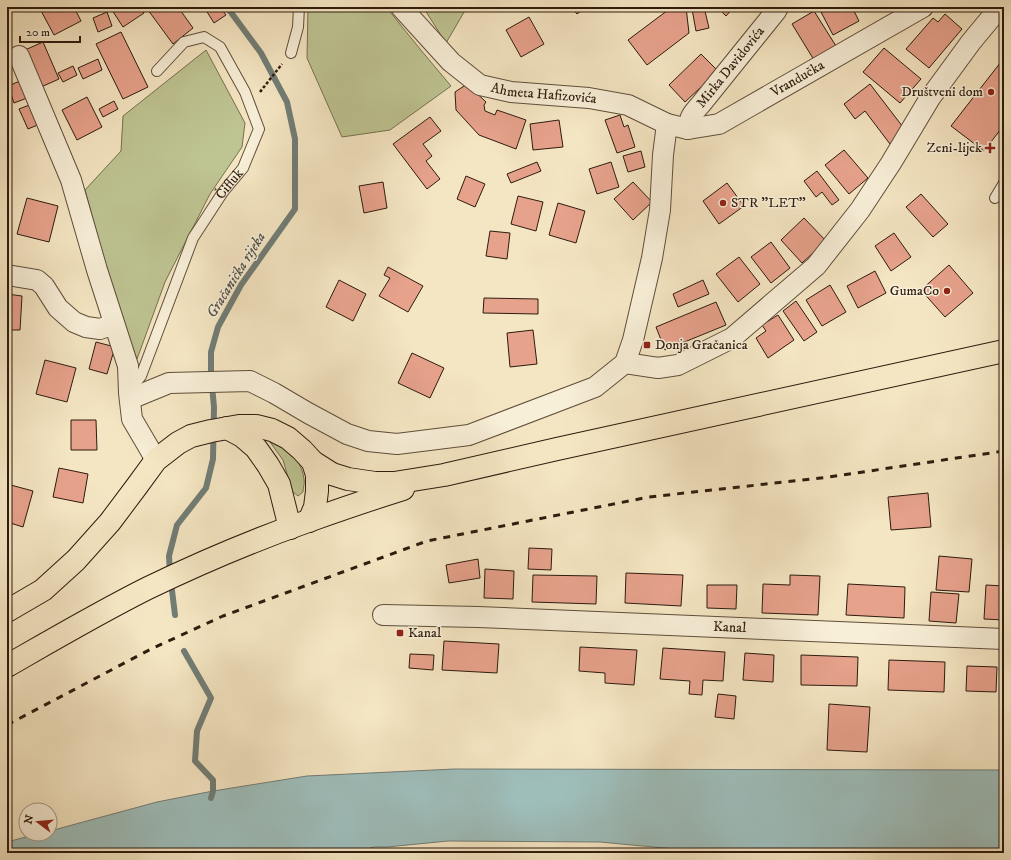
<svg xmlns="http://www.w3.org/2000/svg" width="1011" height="860" viewBox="0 0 1011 860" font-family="'IM FELL DW Pica',serif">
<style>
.green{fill:#bec492;stroke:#767050}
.water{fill:#9ebebb;stroke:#717d76}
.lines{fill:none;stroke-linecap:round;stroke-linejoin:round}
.stream{stroke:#717d76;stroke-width:6}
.building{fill:#e7a28c;stroke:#2d1b0e}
.lane-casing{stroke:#5f4e3b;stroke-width:12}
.street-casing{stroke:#5f4e3b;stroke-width:22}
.primary-casing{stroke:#2d1b0e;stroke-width:24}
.path{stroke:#2d1b0e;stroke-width:2.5;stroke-dasharray:3 2;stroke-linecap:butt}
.lane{stroke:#f8efd8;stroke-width:10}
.street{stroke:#f8efd8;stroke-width:20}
.primary{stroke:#f5e6c3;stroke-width:22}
.rail{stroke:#2d1b0e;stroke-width:3;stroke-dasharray:7 7;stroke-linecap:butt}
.poi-dot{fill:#8f2418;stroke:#f8efd8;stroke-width:1.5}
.labels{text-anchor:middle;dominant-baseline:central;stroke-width:3;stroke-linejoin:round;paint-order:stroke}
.street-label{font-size:14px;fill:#2d1b0e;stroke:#f8efd8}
.poi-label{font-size:14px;fill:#2d1b0e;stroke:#f8efd8;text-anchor:end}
.water-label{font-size:15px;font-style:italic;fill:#55544b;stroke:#f8efd8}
</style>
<rect width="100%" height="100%" fill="#f5e6c3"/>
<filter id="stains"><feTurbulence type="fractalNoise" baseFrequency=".005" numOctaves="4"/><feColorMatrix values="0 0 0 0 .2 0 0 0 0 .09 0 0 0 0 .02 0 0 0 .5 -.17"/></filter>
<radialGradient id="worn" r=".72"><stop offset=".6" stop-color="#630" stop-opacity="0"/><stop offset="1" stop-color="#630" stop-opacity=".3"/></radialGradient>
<g class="green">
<polygon points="308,7 386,7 420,49 451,86 390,130 342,137 307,58"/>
<polygon points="423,7 467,7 446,43"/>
<polygon points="206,50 245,123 242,147 210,194 165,282 137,359 123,327 85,190 121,151 123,116"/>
<path d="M279,440C291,451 302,463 304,479C305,483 303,488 303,492L298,496L292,491L283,460L270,442Z"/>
</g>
<polygon class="water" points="454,769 1004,770 1004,853 688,853 675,849 600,842 448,841 387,847 374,847 363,850 361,853 7,853 7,842 37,834 50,834 50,831 157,802 213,791 307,776"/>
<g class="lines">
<g class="stream">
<polyline points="170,573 169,556 177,525 206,488 213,459 214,407 211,375 211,352 218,327 241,285 295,209 295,139 287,102 261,53 227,7"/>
<polyline points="171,582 175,615"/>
<polyline points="184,651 211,698 197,731 195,761 213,780 213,791 211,798"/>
</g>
</g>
<g class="building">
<polygon points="39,7 74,7 81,21 54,35"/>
<polygon points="110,7 140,7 144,13 123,27"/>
<polygon points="152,7 178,7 193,28 173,44 148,10"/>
<polygon points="204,7 220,7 226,15 214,23"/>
<polygon points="571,7 586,7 577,14"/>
<polygon points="672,7 686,7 689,33 647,65 628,40"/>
<polygon points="702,7 704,7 709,28 696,31 692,9"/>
<polygon points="717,7 734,7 726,16"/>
<polygon points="830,7 852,7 859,21 833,35 821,12"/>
<polygon points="814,11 836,46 814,60 792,24"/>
<polygon points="107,12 112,26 98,32 93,18"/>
<polygon points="945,14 962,29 929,68 906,49 933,18 938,22"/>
<polygon points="529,17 544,44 521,57 506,30"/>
<polygon points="7,30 11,43 7,44"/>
<polygon points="121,32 148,87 123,99 96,44"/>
<polygon points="43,42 59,79 41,87 25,50"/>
<polygon points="884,48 921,79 900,103 863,72"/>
<polygon points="701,54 718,71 685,102 669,85"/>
<polygon points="1004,58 1004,125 984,151 951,126"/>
<polygon points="98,59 102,70 83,79 78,68"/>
<polygon points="73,66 77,75 63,82 58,73"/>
<polygon points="20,81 27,98 14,103 8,86"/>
<polygon points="467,84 486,102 484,105 485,111 495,115 497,110 526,120 516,149 479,135 456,110 455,92"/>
<polygon points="870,84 906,131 890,144 865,111 855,119 844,104"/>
<polygon points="87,97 102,127 77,140 62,110"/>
<polygon points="114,101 118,109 103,117 99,109"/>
<polygon points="32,104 40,124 28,129 19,109"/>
<polygon points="620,115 624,127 628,125 635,147 617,153 605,120"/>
<polygon points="430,117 441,131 423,144 432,156 426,161 440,179 427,189 393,144"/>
<polygon points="559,120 563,147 533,150 530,124"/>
<polygon points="844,150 868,178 849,194 825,165"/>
<polygon points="641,151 645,167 628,172 623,156"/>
<polygon points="537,162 541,171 511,183 507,174"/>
<polygon points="611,162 619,187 597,194 589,169"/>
<polygon points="817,171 839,200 832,205 822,192 816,197 804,181"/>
<polygon points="466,176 485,184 475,207 457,199"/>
<polygon points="383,182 387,208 364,213 359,186"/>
<polygon points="633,182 652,202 633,220 614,199"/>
<polygon points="727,183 744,206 719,224 703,201"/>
<polygon points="921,194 948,224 933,237 906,207"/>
<polygon points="518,196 543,202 536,231 511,224"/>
<polygon points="27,198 58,206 49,242 17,234"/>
<polygon points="558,203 585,211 576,243 549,235"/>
<polygon points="804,218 826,241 802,263 781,240"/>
<polygon points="490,231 510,233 507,259 486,256"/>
<polygon points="894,233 911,257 891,271 875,246"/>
<polygon points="771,242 790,268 771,283 751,257"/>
<polygon points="739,257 760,284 738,302 716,274"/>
<polygon points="949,265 973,293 945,317 921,290"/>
<polygon points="388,267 423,286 408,312 379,296 390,278 384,275"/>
<polygon points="875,271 886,293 858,308 847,286"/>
<polygon points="339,280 366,294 353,321 326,307"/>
<polygon points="703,280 709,294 678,307 673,294"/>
<polygon points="830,285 846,312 822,326 806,300"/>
<polygon points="7,294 22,296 20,330 7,330"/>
<polygon points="484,298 538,299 538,314 483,313"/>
<polygon points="796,301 817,332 804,341 783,311"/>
<polygon points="716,302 726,325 665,350 656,327"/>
<polygon points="778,315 794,340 768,358 756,338 766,331 762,325"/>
<polygon points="533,330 537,364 510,367 507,333"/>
<polygon points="96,342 115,347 107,374 89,369"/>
<polygon points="412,353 444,368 430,398 398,383"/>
<polygon points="45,360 76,368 67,402 36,394"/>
<polygon points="71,420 96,420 97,450 71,450"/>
<polygon points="59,468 88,474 83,503 53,497"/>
<polygon points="7,484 33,491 23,527 7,522"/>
<polygon points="928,493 931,527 891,530 888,497"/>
<polygon points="529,548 552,549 551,570 528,569"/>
<polygon points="939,556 972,559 969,592 936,590"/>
<polygon points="478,559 480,578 449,583 446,565"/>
<polygon points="485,569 514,571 513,599 484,598"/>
<polygon points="626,573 683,575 681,606 625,603"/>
<polygon points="533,575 597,576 596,604 532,602"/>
<polygon points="790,575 820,576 818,615 762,613 763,584 790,585"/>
<polygon points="848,584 905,587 904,618 846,615"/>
<polygon points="707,585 737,585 736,609 707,608"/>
<polygon points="986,585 1004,586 1004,620 984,619"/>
<polygon points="931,592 959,594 956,623 929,621"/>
<polygon points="444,641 499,644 497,673 442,670"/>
<polygon points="580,647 637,650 634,685 605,683 605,673 579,671"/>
<polygon points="663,648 725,652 723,681 703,680 702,695 689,694 690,681 660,679"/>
<polygon points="745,653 774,655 773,682 743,680"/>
<polygon points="410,654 434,655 433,670 409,668"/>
<polygon points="801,655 858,657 857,686 801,685"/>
<polygon points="889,660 945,662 944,692 888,690"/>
<polygon points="967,666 997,667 996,692 966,691"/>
<polygon points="718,694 736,696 734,719 715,717"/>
<polygon points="829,704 870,707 867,752 827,750"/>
</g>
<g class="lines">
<g class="lane-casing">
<g id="lane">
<polyline points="291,53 298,27 299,7"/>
<polyline points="995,198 1004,183"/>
<path id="s1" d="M131,389L141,376L193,238L223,192L243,168L259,129L245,92L220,47L204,37L184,42L157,71"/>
</g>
</g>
<g class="street-casing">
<g id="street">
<path id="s2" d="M401,7L451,62L480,85L511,92L589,98L628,105L667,124L688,129L719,124L923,7"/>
<polyline points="19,56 71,180 97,270 128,366 129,393 132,419 156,460"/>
<path id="s3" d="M688,129C690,116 692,114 701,104L776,11L778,7"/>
<polyline points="7,275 37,280 44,286 58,308 74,322 86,327 100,329 114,324"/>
<polyline points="625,363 658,368 678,365 732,338 816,266 860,210 891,163 930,98 971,42 1000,7"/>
<polyline points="130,399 169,383 250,381 274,393 308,413 347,434 368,441 397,444 469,435 595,387 625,363 633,340 652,258 660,210 663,155 667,124"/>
<path id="s4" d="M383,615L478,617L1004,639"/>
</g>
</g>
<g class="primary-casing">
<g id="primary">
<polyline points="227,428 242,436 256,448 268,465 279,484 290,528"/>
<polyline points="313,462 332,474 348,479 375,483 394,483 444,475 557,449 1004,351"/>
<polyline points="7,611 43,590 76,560 110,522 137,486 156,460 178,443 191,436 211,431 239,426 256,426 272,430 288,438 302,450 313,462 317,475 317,491 315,507 309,521"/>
<path d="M7,666C54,639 100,612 148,588C200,563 254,540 308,521C339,510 371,499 403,489"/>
</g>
</g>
<polyline class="path" points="260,92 282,64"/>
<use href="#lane" class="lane"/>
<use href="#street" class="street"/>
<use href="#primary" class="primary"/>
<polyline class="rail" points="7,725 151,649 223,616 427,541 649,497 829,477 1004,451"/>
</g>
<g class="poi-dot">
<circle cx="991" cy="92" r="4"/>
<path d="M988 142h4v4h4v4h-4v4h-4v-4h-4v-4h4z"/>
<circle cx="723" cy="203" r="4"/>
<circle cx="947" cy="291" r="4"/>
<rect x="643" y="341" width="8" height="8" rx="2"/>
<rect x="396" y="629" width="8" height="8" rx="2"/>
</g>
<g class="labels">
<g class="street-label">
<text stroke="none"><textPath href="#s3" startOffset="76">Mirka Davidovića</textPath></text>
<text stroke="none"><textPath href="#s2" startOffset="448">Vrandučka</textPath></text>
<text stroke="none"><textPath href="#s2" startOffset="176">Ahmeta Hafizovića</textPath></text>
<text stroke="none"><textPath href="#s1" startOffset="229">Čifluk</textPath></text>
<text stroke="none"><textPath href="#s4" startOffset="347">Kanal</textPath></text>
</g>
<g class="poi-label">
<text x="983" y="92">Društveni dom</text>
<text x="982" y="148">Zeni-lijek</text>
<text x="731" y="203" text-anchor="start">STR "LET"</text>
<text x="939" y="291">GumaCo</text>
<text x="655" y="345" text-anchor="start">Donja Gračanica</text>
<text x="408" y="633" text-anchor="start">Kanal</text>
</g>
<g class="water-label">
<text transform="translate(236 275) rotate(-58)">Gračanička rijeka</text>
</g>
</g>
<rect width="1011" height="860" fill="none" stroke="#f5e6c3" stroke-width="24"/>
<rect x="8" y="8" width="995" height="844" fill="none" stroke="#2d1b0e" stroke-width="2"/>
<rect x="12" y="12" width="987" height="836" fill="none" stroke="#2d1b0e"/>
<g transform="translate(38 822) rotate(286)"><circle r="19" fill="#f8efd8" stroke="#a79a87"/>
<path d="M0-3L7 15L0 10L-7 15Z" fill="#8f2418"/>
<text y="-6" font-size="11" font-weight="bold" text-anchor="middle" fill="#2d1b0e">N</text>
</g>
<path d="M20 36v6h60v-6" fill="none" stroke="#2d1b0e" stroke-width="2"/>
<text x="26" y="36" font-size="12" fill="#2d1b0e" stroke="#f8efd8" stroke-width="3" paint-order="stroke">20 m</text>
<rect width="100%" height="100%" filter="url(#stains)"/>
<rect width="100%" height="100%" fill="url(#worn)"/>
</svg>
